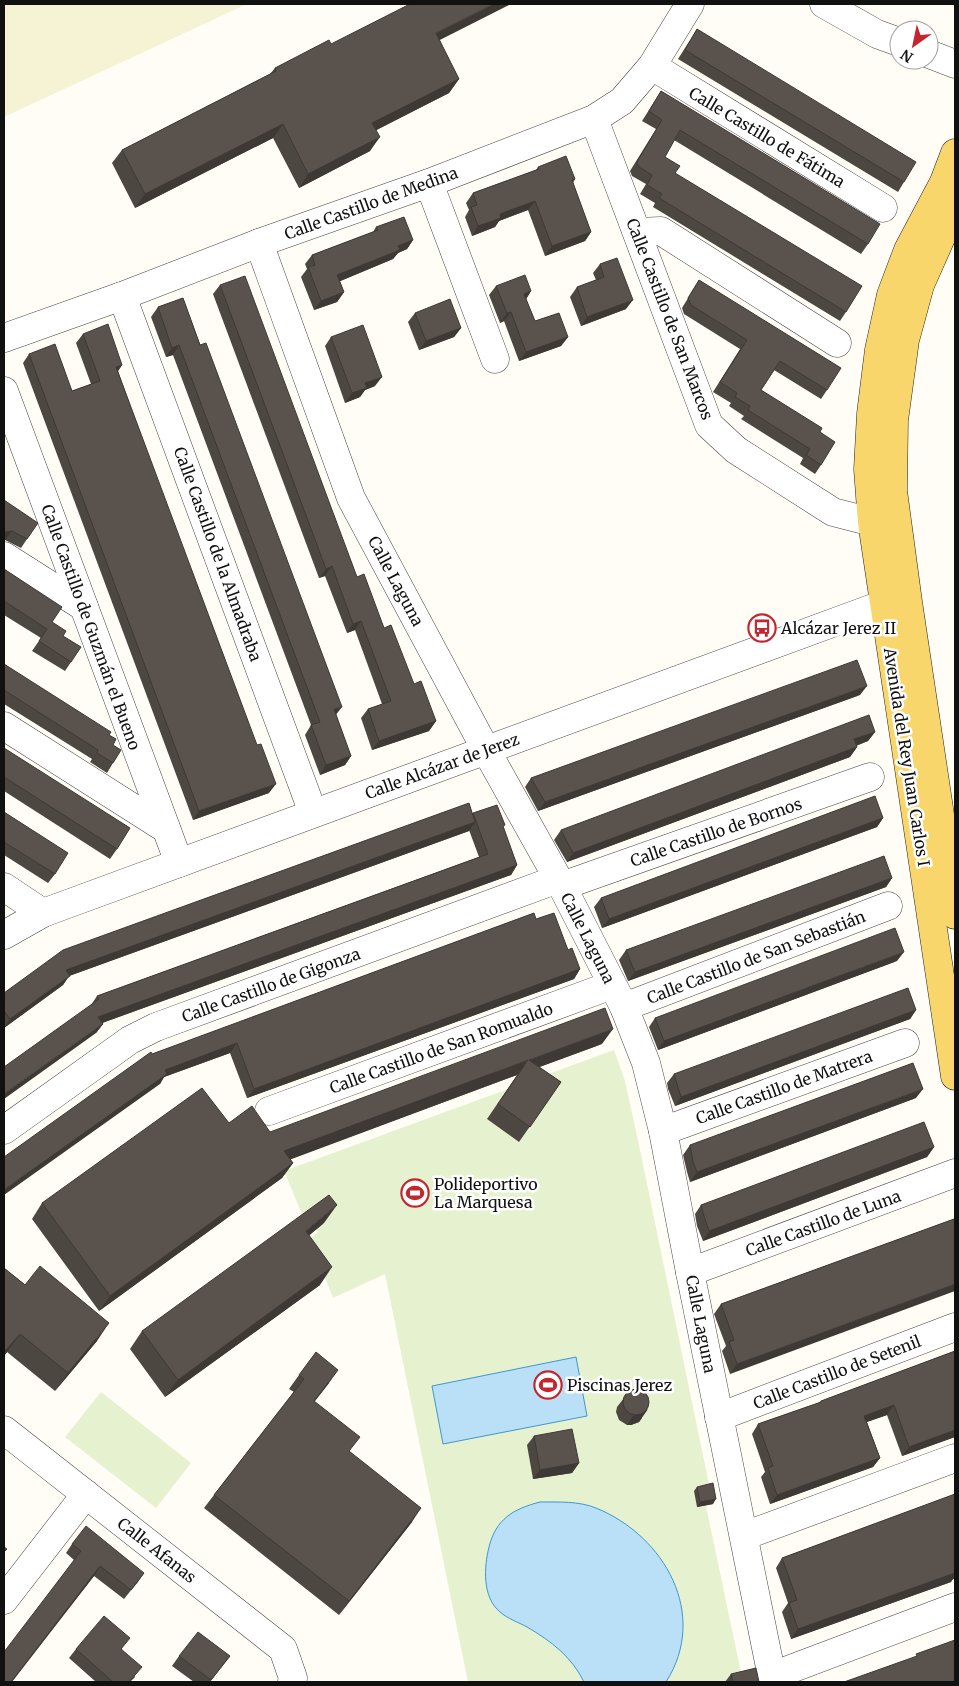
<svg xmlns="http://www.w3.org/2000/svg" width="959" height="1686" viewBox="0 0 959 1686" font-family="Merriweather,serif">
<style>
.farmland{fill:#f6f3d4}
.pitch{fill:#e6f2cf}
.water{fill:#b9e0f7;stroke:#3f96cf}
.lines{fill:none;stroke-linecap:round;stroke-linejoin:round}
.minor-casing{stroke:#444;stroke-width:29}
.major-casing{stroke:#222;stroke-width:29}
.minor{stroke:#fff;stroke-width:28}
.major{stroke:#f9d66b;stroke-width:28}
.wall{fill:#4d4742}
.shaded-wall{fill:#3f3936}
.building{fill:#5a524d;stroke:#3f3936}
.labels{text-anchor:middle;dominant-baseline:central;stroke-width:5;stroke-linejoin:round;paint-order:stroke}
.street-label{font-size:16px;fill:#111;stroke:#fff}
.poi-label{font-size:16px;fill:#111;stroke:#fff;text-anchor:start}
</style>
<rect width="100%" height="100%" fill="#fffdf5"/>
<polygon class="farmland" points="4,4 247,4 4,117"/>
<g class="pitch">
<polygon points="614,1050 625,1081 639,1145 713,1504 706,1506 743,1682 468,1682 385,1274 333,1298 310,1239 318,1232 305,1215 303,1217 284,1171"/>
<polygon points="101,1392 191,1463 156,1508 65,1437"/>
</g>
<g class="water">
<polygon points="576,1357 587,1416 443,1444 432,1386"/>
<path d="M540,1502C558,1502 579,1501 596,1508C665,1536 709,1615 666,1682H584C572,1657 551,1641 527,1627C518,1622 508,1619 500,1612C482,1597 484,1567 489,1547C496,1519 513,1509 540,1502Z"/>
</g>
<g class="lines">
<g class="minor-casing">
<g id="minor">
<polyline points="824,4 877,34 899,42"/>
<polyline points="929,54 955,64"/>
<polyline points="652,66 883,208"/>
<polyline points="594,119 709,425 736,450 833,512 872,522"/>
<polyline points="429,183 495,359"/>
<polyline points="637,232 661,231 837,343"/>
<polyline points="259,243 351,498 486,750 562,886 624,1007 646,1063 663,1131 690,1272 773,1682"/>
<polyline points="122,296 313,813"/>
<polyline points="4,338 122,296 259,243 429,183 594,119 622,101 652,66 690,4"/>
<polyline points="4,391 179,863"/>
<polyline points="4,556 84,607"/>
<polyline points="4,726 166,829"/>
<polyline points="562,886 870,777"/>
<polyline points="4,887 43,913"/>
<polyline points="4,935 43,913 884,604"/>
<polyline points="624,1007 888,906"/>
<polyline points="269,1111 612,985"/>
<polyline points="4,1130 130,1040 156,1027 558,879"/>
<polyline points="663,1131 905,1043"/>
<polyline points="690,1272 955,1173"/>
<polyline points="719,1417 955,1327"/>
<polyline points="4,1430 283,1649 293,1678 292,1682"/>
<polyline points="744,1536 955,1458"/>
<polyline points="4,1600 86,1494"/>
<polyline points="772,1676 955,1607"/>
</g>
</g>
<g class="major-casing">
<g id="major">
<polyline points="955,153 944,182 908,250 891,295 879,350 871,414 868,469 872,522 955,1076"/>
<polyline points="955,206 920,285 905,340 894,420 893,491 908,602 955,915"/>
</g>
</g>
<use href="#minor" class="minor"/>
<use href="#major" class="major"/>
</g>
<g class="wall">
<polygon points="697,29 904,182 898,192 678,59"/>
<polygon points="439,40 459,79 449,93 376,130 370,151 299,188 273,138 135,208 112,163 122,150 270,74 275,68 331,44"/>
<polygon points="661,91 868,244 861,254 674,140 665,157 675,173 846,312 840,321 653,207 655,203 640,194 646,184 632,176 630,171 656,129 642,121"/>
<polygon points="538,167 575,179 573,183 591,232 585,241 545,256 528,210 499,221 495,227 472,236 465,217 469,210 466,203 473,193 536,170"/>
<polygon points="376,227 413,240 407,249 398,253 393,259 340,281 344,292 337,302 314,310 301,277 307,269 305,264 312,255 373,232"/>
<polygon points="600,264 626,309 581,326 570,297 577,287 596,280 593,273"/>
<polygon points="699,280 827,390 821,399 774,370 761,390 820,432 821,465 815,474 800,464 803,458 741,419 744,416 729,406 731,403 713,392 740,349 684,314 682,308"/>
<polygon points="220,285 357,577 414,684 436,721 429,731 372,750 361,718 368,709 382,704 355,630 347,633 325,576 319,578 213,294"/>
<polygon points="496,286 531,291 526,299 535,321 568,337 561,346 519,361 504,321 500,323 489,295"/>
<polygon points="183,298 351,756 345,765 320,775 305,735 311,725 173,355 166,357 151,317 158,307"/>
<polygon points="415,313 461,328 454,337 419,350 408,322"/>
<polygon points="83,334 122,365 118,371 269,793 193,820 23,363 29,354 72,391 91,384 76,343"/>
<polygon points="331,337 375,386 365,390 360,397 345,403 325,346"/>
<polygon points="4,500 27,539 21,548 5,540 4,541"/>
<polygon points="4,569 52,622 63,636 71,662 65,671 32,651 41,638 4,615"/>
<polygon points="4,664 109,735 113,745 113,763 107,773 90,762 92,759 4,704"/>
<polygon points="860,695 538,811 525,787 531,778"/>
<polygon points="875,732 868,741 856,746 857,747 850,757 567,862 554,840 561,830"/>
<polygon points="4,748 117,849 110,859 4,791"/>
<polygon points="4,812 55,874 48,883 4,855"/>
<polygon points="473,813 503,827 517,865 511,875 102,1023 103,1024 96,1033 91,1005 97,996 479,857 469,830 469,831 69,976 63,985 4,1028 4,993"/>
<polygon points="883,818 877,827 602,928 594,907 601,898"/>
<polygon points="892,878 886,887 628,981 619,960 626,950"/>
<polygon points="536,919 568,950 580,969 574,979 247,1098 230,1053 164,1077 160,1084 152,1054"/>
<polygon points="897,961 658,1050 649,1027 655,1018"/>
<polygon points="916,1010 910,1019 675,1106 668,1089 667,1083 674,1074"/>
<polygon points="602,1044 539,1067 561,1082 519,1142 487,1119 517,1075 290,1159 293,1163 282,1178 99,1311 32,1219 42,1203 229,1123 270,1132"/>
<polygon points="916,1098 690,1182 687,1172 683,1155 690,1145"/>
<polygon points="934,1147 927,1157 703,1241 697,1226 695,1214 701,1205"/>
<polygon points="954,1219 730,1374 722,1351 726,1346 714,1314 721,1304"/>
<polygon points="324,1223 309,1235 320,1285 165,1397 130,1349 142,1331"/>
<polygon points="4,1268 97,1341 55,1391 7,1352 4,1356"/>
<polygon points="955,1351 955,1437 902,1456 887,1415 867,1422 880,1458 873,1467 770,1504 761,1477 765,1472 752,1434 758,1424 819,1403 821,1401"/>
<polygon points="299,1375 329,1383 314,1402 350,1452 412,1522 339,1615 204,1508 214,1495 294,1392 289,1389"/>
<polygon points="624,1398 642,1418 639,1422 631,1425 627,1425 619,1420 616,1412 617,1407"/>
<polygon points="534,1436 579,1463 572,1473 533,1479 527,1445"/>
<polygon points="697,1487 713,1504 697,1507 694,1491"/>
<polygon points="955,1494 955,1578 952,1580 951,1582 791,1639 782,1612 788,1603 776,1568 782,1558"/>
<polygon points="72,1544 144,1573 124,1599 94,1576 12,1682 4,1682 74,1560 66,1553"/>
<polygon points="76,1649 122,1649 135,1677 130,1682 96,1682 69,1658"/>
<polygon points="179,1656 230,1656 210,1682 194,1682 172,1666"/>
<polygon points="731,1674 759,1682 725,1682"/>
</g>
<g class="shaded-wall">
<polygon points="494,4 511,4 426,47 436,33"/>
<polygon points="459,79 449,93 363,137 372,123"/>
<polygon points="283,124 273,138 135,208 145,194"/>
<polygon points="380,137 370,151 299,188 308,174"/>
<polygon points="535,201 528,210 499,221 495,227 472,236 478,226 500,214"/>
<polygon points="591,232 585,241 545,256 552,246"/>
<polygon points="413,240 407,249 398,253 393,259 331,285 337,275 398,246"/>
<polygon points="531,291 525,301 524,294"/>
<polygon points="344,292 337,302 314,310 321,301"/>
<polygon points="633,300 626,309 581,326 587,317"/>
<polygon points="511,312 504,321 500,323 507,313"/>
<polygon points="461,328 454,337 419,350 426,341"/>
<polygon points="568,337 561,346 519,361 526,352"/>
<polygon points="179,345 173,355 166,357 172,348"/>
<polygon points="122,365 116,374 116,367"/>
<polygon points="382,377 375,386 365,390 360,397 345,403 352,393 365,383"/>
<polygon points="12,531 5,540 4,541 4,534 5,532"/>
<polygon points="332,566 325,576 319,578 326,569"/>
<polygon points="361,621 355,630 347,633 353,624"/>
<polygon points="867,686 860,695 538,811 545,802"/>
<polygon points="342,707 335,716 334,709"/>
<polygon points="436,721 429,731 372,750 379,741"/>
<polygon points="875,732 868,741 847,749 854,739"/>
<polygon points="857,747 850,757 567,862 573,853"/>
<polygon points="351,756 345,765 320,775 326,765"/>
<polygon points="276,784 269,793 193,820 199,811"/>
<polygon points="883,818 877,827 602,928 609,919"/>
<polygon points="475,822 469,831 69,976 63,985 4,1028 10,1019 66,970"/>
<polygon points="517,865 511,875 91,1027 98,1017"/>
<polygon points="892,878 886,887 628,981 635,972"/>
<polygon points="904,952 897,961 658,1050 664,1041"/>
<polygon points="580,969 574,979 247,1098 254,1089"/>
<polygon points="916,1010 910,1019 675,1106 681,1097"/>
<polygon points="103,1024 96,1033 4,1099 4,1094"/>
<polygon points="613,1029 602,1044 518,1075 529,1060"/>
<polygon points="237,1043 230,1053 164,1077 160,1084 4,1195 4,1190 165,1070"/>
<polygon points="528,1060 517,1075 273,1166 284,1151"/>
<polygon points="923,1089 916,1098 690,1182 697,1172"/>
<polygon points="934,1147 927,1157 703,1241 709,1231"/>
<polygon points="293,1163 282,1178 99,1311 110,1296"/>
<polygon points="337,1205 324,1223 293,1249 306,1231"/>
<polygon points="332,1267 320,1285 165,1397 178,1380"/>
<polygon points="955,1284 955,1291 730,1374 737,1364"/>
<polygon points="109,1323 97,1341 55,1391 68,1373"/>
<polygon points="20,1334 7,1352 4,1356 4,1354 6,1350"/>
<polygon points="338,1370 329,1383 304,1415 314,1401"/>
<polygon points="894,1405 887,1415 858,1425 864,1416"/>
<polygon points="648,1409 639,1422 631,1425 627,1425 633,1416"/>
<polygon points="955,1430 955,1437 902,1456 909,1447"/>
<polygon points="880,1458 873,1467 770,1504 777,1495"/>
<polygon points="579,1463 572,1473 533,1479 540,1470"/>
<polygon points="716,1499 713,1504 697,1507 700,1502"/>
<polygon points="421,1508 412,1522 339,1615 349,1601"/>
<polygon points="100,1566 94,1576 11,1682"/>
<polygon points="144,1573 138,1582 124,1599 131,1590"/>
<polygon points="955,1573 955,1578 952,1580 951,1582 791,1639 798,1629"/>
</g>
<g class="building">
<polygon points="410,4 494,4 436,33 459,79 372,123 380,137 308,174 283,124 145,194 122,150 276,71 275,68 329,40 331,44"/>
<polygon points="697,29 916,162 904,182 685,50"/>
<polygon points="661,91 880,224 868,244 680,130 665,157 680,166 675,173 862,286 846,312 659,198 662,194 647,185 652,175 639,167 637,162 662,120 649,111"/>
<polygon points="566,156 575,179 572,180 591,232 552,246 535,201 500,214 501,218 478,226 471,207 477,205 473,193 539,169 538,167"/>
<polygon points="404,217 413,240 398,246 400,250 337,275 344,292 321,301 308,267 315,265 312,255 378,230 376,227"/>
<polygon points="617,258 633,300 587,317 577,287 604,277 600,264"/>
<polygon points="525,275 531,291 524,294 535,321 559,313 568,337 526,352 511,312 507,313 496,286"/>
<polygon points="245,276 357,577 364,574 384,628 391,625 414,684 421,681 436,721 379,741 368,709 391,701 361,621 353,624 332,566 326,569 220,285"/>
<polygon points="699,280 841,368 827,390 780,361 761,390 822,428 820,432 835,442 821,465 806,455 810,449 748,410 750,406 735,397 737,393 720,382 747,340 691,305 688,298"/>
<polygon points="183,298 200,345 206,343 342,707 334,709 351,756 326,765 311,725 320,722 179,345 172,348 158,307"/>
<polygon points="450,299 461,328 426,341 415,313"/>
<polygon points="108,324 122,365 116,367 257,745 261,744 276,784 199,811 29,354 55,344 72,391 100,381 83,334"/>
<polygon points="363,325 382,377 365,383 367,388 352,393 331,337"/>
<polygon points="4,500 38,523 27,539 12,531 5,532 4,532"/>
<polygon points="4,569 62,607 52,622 66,631 63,636 81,647 71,662 39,641 47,629 4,601"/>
<polygon points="857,660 867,686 545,802 531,778"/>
<polygon points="4,664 111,732 109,735 116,739 113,745 121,750 113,763 97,753 98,750 4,690"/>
<polygon points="869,715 875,732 854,739 857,747 573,853 561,830"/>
<polygon points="4,748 130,828 117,849 4,777"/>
<polygon points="875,796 883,818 609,919 601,898"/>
<polygon points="469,803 475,822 66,970 70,976 10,1019 5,1012 4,1014 4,993 63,950"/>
<polygon points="497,805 505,825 503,826 517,865 98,1017 103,1024 4,1094 4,1067 99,999 97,996 488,854 473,813"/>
<polygon points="4,812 68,853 55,874 4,842"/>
<polygon points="884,856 892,878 635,972 632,965 626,950"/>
<polygon points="534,913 536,919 554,913 568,950 572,948 580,969 254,1089 237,1043 165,1070 167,1074 4,1190 4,1157 151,1052 152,1054"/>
<polygon points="895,928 904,952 664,1041 655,1018"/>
<polygon points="908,988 916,1010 681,1097 674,1074"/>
<polygon points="605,1008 613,1029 529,1060 561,1082 530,1127 498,1104 528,1060 284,1151 293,1163 110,1296 42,1203 202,1088 229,1123 252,1106 270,1132"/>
<polygon points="913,1063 923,1089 697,1172 693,1162 690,1145"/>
<polygon points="924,1122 934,1147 709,1231 704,1216 701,1205"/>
<polygon points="329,1195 337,1205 306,1231 332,1267 178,1380 142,1331"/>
<polygon points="954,1219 955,1222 955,1284 737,1364 729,1342 734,1340 721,1304"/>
<polygon points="40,1266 109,1323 68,1373 20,1334 6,1350 4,1348 4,1268 25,1285"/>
<polygon points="955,1351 955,1430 909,1447 894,1405 864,1416 880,1458 777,1495 768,1468 773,1466 758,1424 821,1402 821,1401"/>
<polygon points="316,1352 338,1370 314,1401 360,1437 349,1451 421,1508 349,1601 214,1495 304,1379 299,1375"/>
<circle cx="636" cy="1402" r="13"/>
<polygon points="572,1429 579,1463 540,1470 534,1436"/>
<polygon points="713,1483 716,1499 700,1502 697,1487"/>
<polygon points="955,1494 955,1573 798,1629 789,1603 797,1600 782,1558"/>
<polygon points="86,1526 144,1573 131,1590 100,1566 11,1682 4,1682 4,1652 81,1551 72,1544"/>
<polygon points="4,1547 7,1549 4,1552"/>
<polygon points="104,1616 130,1638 121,1649 142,1667 129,1682 113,1682 76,1649"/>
<polygon points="198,1632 230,1656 211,1680 179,1656"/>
<polygon points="955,1640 955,1682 844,1682 917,1656 916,1654"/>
<polygon points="756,1668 759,1682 733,1682 731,1674"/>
</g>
<defs>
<g id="bus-ring" transform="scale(1.4375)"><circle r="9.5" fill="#fff" stroke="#c4262e" stroke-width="1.5"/><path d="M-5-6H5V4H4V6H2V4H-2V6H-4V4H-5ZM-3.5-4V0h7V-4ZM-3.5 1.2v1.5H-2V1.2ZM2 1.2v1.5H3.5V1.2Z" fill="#c4262e"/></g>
<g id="stadium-ring" transform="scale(1.4375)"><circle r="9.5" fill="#fff" stroke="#c4262e" stroke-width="1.5"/><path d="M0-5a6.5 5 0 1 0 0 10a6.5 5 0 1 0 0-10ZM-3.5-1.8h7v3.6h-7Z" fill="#c4262e"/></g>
</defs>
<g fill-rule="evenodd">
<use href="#bus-ring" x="762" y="628"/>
<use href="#stadium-ring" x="415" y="1193"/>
<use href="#stadium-ring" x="548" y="1385"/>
</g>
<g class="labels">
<g class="street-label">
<text transform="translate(767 137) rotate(31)">Calle Castillo de Fátima</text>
<text transform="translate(371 203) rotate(-20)">Calle Castillo de Medina</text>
<text transform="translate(670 319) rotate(69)">Calle Castillo de San Marcos</text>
<text transform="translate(218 554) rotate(70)">Calle Castillo de la Almadraba</text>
<text transform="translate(396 581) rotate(62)">Calle Laguna</text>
<text transform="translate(91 627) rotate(70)">Calle Castillo de Guzmán el Bueno</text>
<text transform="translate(907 757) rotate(81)">Avenida del Rey Juan Carlos I</text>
<text transform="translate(442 766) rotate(-20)">Calle Alcázar de Jerez</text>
<text transform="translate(716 832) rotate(-19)">Calle Castillo de Bornos</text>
<text transform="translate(588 938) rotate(63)">Calle Laguna</text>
<text transform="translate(756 957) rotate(-21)">Calle Castillo de San Sebastián</text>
<text transform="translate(271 985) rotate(-20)">Calle Castillo de Gigonza</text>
<text transform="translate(441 1048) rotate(-20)">Calle Castillo de San Romualdo</text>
<text transform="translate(784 1087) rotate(-20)">Calle Castillo de Matrera</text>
<text transform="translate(823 1223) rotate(-20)">Calle Castillo de Luna</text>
<text transform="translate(701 1324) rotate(79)">Calle Laguna</text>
<text transform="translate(837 1372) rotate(-21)">Calle Castillo de Setenil</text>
<text transform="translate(157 1550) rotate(38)">Calle Afanas</text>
</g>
<g class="poi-label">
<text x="781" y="628">Alcázar Jerez II</text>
<text x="434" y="1184">Polideportivo<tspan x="434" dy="18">La Marquesa</tspan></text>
<text x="567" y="1385">Piscinas Jerez</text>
</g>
</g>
<rect width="959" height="1686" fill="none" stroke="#111111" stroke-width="10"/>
<g transform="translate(914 45) rotate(213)"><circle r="24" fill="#ffffff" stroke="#a0a0a0"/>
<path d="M0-4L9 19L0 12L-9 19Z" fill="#c4262e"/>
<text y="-8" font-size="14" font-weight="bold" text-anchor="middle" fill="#111111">N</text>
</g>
</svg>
